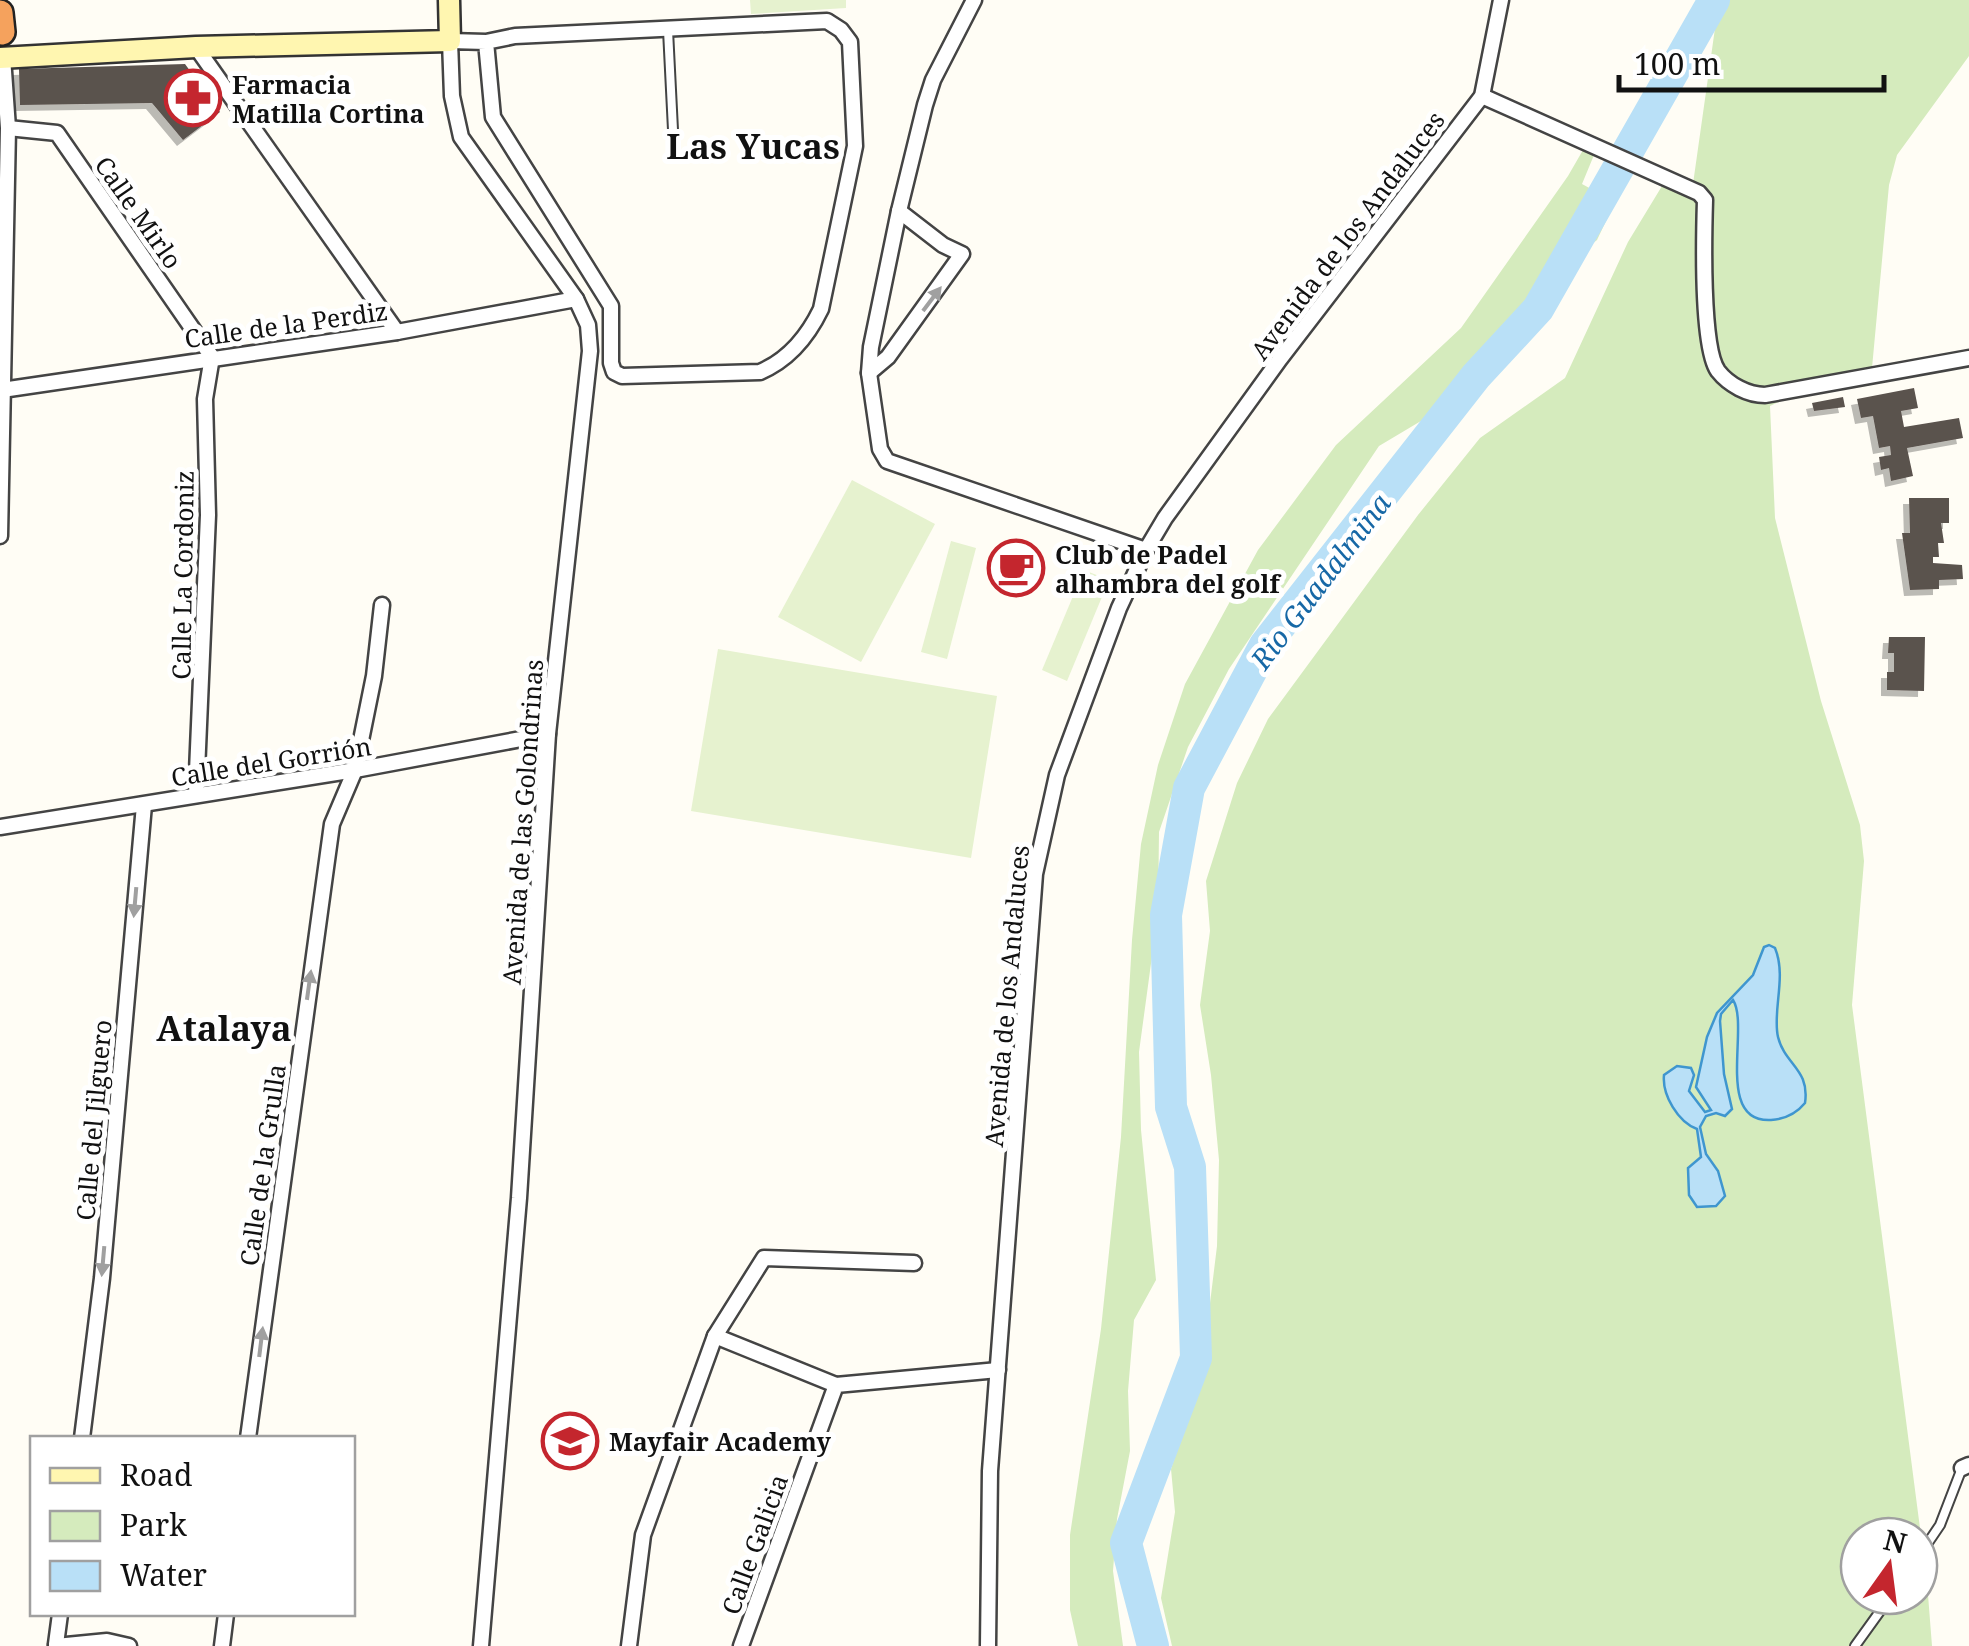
<svg xmlns="http://www.w3.org/2000/svg" width="1969" height="1646" viewBox="0 0 1969 1646" font-family="'Noto Serif',serif">
<style>
.green{fill:#d5ebbd;fill-rule:evenodd}
.pitch{fill:#e6f2cf}
.water{fill:#b9e0f7;stroke:#3f96cf;stroke-width:2.5}
.lines{fill:none;stroke-linecap:round;stroke-linejoin:round}
.river{stroke:#b9e0f7;stroke-width:32}
.building{fill:#5a524d;filter:url(#shadow)}
.lane-casing{stroke:#444;stroke-width:12}
.street-casing{stroke:#444;stroke-width:19}
.secondary-casing{stroke:#333;stroke-width:25}
.highway-casing{stroke:#222;stroke-width:30}
.lane{stroke:#fff;stroke-width:8}
.street{stroke:#fff;stroke-width:14}
.secondary{stroke:#fff6b0;stroke-width:20}
.highway{stroke:#f5a25d;stroke-width:25}
.oneway{fill:#a0a0a0}
.labels{text-anchor:middle;dominant-baseline:central;stroke-width:10;stroke-linejoin:round;paint-order:stroke}
.poi-label{font-size:25px;font-weight:bold;fill:#111;stroke:#fff;text-anchor:start}
.street-label{font-size:25px;fill:#111;stroke:#fff}
.water-label{font-size:28px;font-style:italic;fill:#1768a6;stroke:#fff}
.district-label{font-size:35px;font-weight:bold;fill:#111;stroke:#fff}
</style>
<defs>
<filter id="shadow"><feDropShadow dx="-6" dy="6" stdDeviation="0" flood-color="#0004"/></filter>
</defs>
<rect width="100%" height="100%" fill="#fffdf5"/>
<g class="green">
<path d="M1719,0H1969V56L1897,155L1889,185L1872,368L1841,373L1770,406L1775,518L1821,701L1860,825L1864,861L1852,1005L1927,1582L1932,1646H1172L1161,1598L1175,1512L1171,1469L1193,1402L1206,1336L1217,1246L1219,1160L1211,1075L1200,1005L1210,931L1206,881L1237,783L1268,719L1418,515L1480,438L1565,378L1628,242L1662,186L1691,198ZM1859,1536H1919V1596H1859Z"/>
<polygon points="1583,150 1594,155 1582,184 1615,202 1597,240 1537,289 1498,357 1473,390 1379,446 1229,669 1188,747 1159,832 1158,912 1139,1052 1141,1130 1156,1280 1134,1320 1128,1391 1130,1451 1117,1519 1113,1571 1123,1646 1078,1646 1070,1610 1070,1535 1101,1329 1121,1137 1132,940 1141,844 1158,765 1185,684 1258,550 1336,445 1461,328 1568,176"/>
</g>
<g class="pitch">
<polygon points="750,0 846,0 846,8 751,14"/>
<polygon points="852,480 935,524 861,662 778,617"/>
<polygon points="951,541 976,548 947,659 921,652"/>
<polygon points="1084,570 1109,580 1067,681 1042,670"/>
<polygon points="718,649 997,696 971,858 691,811"/>
</g>
<path class="water" d="M1769,945L1775,948C1787,977 1772,1011 1778,1037C1785,1065 1810,1069 1805,1103C1796,1114 1786,1119 1771,1120C1714,1123 1750,1026 1733,1000L1721,1014L1720,1021L1724,1074L1732,1109L1725,1116L1716,1113L1706,1116L1700,1127L1706,1154L1718,1171L1725,1196L1716,1206L1697,1207L1689,1195L1688,1168L1701,1157L1697,1129C1678,1122 1662,1095 1664,1075L1677,1066L1691,1068L1694,1075L1689,1091L1705,1112L1711,1110L1696,1087L1707,1037L1717,1013L1753,975L1764,947Z"/>
<g class="lines">
<polyline class="river" points="1153,1646 1126,1543 1196,1358 1190,1167 1171,1107 1166,915 1189,788 1265,645 1476,376 1538,309 1714,0"/>
</g>
<g class="building">
<polygon points="185,64 220,112 183,140 152,103 20,105 19,69"/>
<polygon points="1914,388 1918,408 1901,411 1904,427 1959,418 1963,438 1907,448 1913,476 1891,481 1889,468 1881,470 1879,457 1891,455 1890,446 1879,448 1873,416 1861,418 1857,399"/>
<polygon points="1843,397 1845,407 1814,411 1812,403"/>
<polygon points="1909,498 1949,498 1949,523 1941,523 1944,543 1938,543 1939,557 1933,557 1933,563 1962,565 1963,579 1939,580 1939,589 1910,590 1902,533 1910,533"/>
<polygon points="1889,637 1925,637 1924,691 1887,690 1887,672 1894,672 1894,653 1888,653"/>
</g>
<g class="lines">
<g class="lane-casing">
<g id="lane">
<polyline points="668,30 673,130"/>
<polyline points="1919,1556 1940,1525 1962,1468"/>
<polyline points="1855,1646 1891,1596"/>
</g>
</g>
<g class="street-casing">
<g id="street">
<polyline points="974,0 933,80 925,105 899,211 871,347 869,373 880,449 887,461 1146,550"/>
<polyline points="196,47 397,332"/>
<path d="M1482,96L1699,193L1705,200C1704,233 1701,347 1718,371C1729,385 1748,395 1765,395L1969,358"/>
<polyline points="8,128 57,133 212,357 205,399 208,515 196,795"/>
<polyline points="869,373 888,357 962,254 943,245 899,211"/>
<polyline points="2,390 397,332 576,299"/>
<polyline points="0,536 8,128 3,57"/>
<polyline points="0,827 355,770 548,734"/>
<polyline points="836,1385 715,1336 764,1258 914,1263"/>
<polyline points="82,1438 102,1278 144,805"/>
<polyline points="248,1438 332,824 355,770 374,676 382,605"/>
<polyline points="1962,1468 1969,1465"/>
<polyline points="56,1644 60,1614"/>
<polyline points="56,1646 107,1641 129,1646"/>
<polyline points="222,1646 226,1614"/>
<path d="M481,1646L519,1198L548,734L590,351L588,325L576,299L461,137L452,96L450,41L486,42L515,36L827,21L841,30L850,42L855,146L821,309C808,336 788,360 760,372L622,376L614,372L611,363V306L493,117L486,42"/>
<polyline points="629,1646 643,1535 715,1336"/>
<polyline points="741,1646 836,1385 998,1370"/>
<polyline points="988,1646 990,1471 1035,874 1057,775 1119,608 1146,550 1165,518 1280,359 1482,96 1501,0"/>
</g>
</g>
<g class="secondary-casing">
<polyline id="secondary" points="0,58 196,47 450,41 449,0"/>
</g>
<g class="highway-casing">
<polyline id="highway" points="0,13 2,32"/>
</g>
<use href="#lane" class="lane"/>
<use href="#street" class="street"/>
<use href="#secondary" class="secondary"/>
<use href="#highway" class="highway"/>
</g>
<defs><path id="oneway-solid" d="M-6-.8H1V-3.2L6.5 0L1 3.2V.8H-6Z" transform="scale(2.5)"/></defs>
<g class="oneway">
<use href="#oneway-solid" transform="translate(932 299) rotate(-53)"/>
<use href="#oneway-solid" transform="translate(135 902) rotate(95)"/>
<use href="#oneway-solid" transform="translate(309 985) rotate(-82)"/>
<use href="#oneway-solid" transform="translate(103 1261) rotate(95)"/>
<use href="#oneway-solid" transform="translate(261 1342) rotate(-83)"/>
</g>
<defs>
<g id="pharmacy-ring" transform="scale(2.875)"><circle r="9.5" fill="#fff" stroke="#c4262e" stroke-width="1.5"/><path d="M-2-6h4v4h4v4h-4v4h-4v-4h-4v-4h4Z" fill="#c4262e"/></g>
<g id="cafe-ring" transform="scale(2.875)"><circle r="9.5" fill="#fff" stroke="#c4262e" stroke-width="1.5"/><path d="M-5.5-4.5H6V0H3Q3 3.5 0 3.5H-2.5Q-5.5 3.5-5.5 0ZM3-3.2v2h1.7v-2ZM-6 4.5H4V6H-6Z" fill="#c4262e"/></g>
<g id="school-ring" transform="scale(2.875)"><circle r="9.5" fill="#fff" stroke="#c4262e" stroke-width="1.5"/><path d="M0-5L7-2L0 1L-7-2ZM-4 1L0 2.5L4 1V4Q0 6-4 4Z" fill="#c4262e"/></g>
</defs>
<g fill-rule="evenodd">
<use href="#pharmacy-ring" x="193" y="98"/>
<use href="#cafe-ring" x="1016" y="568"/>
<use href="#school-ring" x="570" y="1441"/>
</g>
<g class="labels">
<g class="poi-label">
<text x="232" y="84">Farmacia<tspan x="232" dy="29">Matilla Cortina</tspan></text>
<text x="1055" y="554">Club de Padel<tspan x="1055" dy="29">alhambra del golf</tspan></text>
<text x="609" y="1441">Mayfair Academy</text>
</g>
<g class="street-label">
<text transform="translate(139 212) rotate(55)">Calle Mirlo</text>
<text transform="translate(1347 235) rotate(-53)">Avenida de los Andaluces</text>
<text transform="translate(286 324) rotate(-8)">Calle de la Perdiz</text>
<text transform="translate(182 575) rotate(-89)">Calle La Cordoniz</text>
<text transform="translate(271 761) rotate(-9)">Calle del Gorrión</text>
<text transform="translate(522 822) rotate(-86)">Avenida de las Golondrinas</text>
<text transform="translate(1006 996) rotate(-85)">Avenida de los Andaluces</text>
<text transform="translate(93 1120) rotate(-85)">Calle del Jilguero</text>
<text transform="translate(262 1165) rotate(-82)">Calle de la Grulla</text>
<text transform="translate(754 1544) rotate(-70)">Calle Galicia</text>
</g>
<g class="water-label">
<text transform="translate(1320 581) rotate(-53)">Rio Guadalmina</text>
</g>
<g class="district-label">
<text x="753" y="145">Las Yucas</text>
<text x="224" y="1027">Atalaya</text>
</g>
</g>
<rect x="30" y="1436" width="325" height="180" fill="#ffffff" stroke="#a0a0a0" stroke-width="2.5"/>
<rect x="50" y="1468" width="50" height="15" fill="#fff6b0" stroke="#a0a0a0" stroke-width="2.5"/>
<text x="120" y="1486" font-size="30" fill="#111111">Road</text>
<rect x="50" y="1511" width="50" height="30" fill="#d5ebbd" stroke="#a0a0a0" stroke-width="2.5"/>
<text x="120" y="1536" font-size="30" fill="#111111">Park</text>
<rect x="50" y="1561" width="50" height="30" fill="#b9e0f7" stroke="#a0a0a0" stroke-width="2.5"/>
<text x="120" y="1586" font-size="30" fill="#111111">Water</text>
<g transform="translate(1889 1566) rotate(14)"><circle r="48" fill="#ffffff" stroke="#a0a0a0" stroke-width="2.5"/>
<path d="M0-8L18 38L0 25L-18 38Z" fill="#c4262e"/>
<text y="-15" font-size="28" font-weight="bold" text-anchor="middle" fill="#111111">N</text>
</g>
<path d="M1619 75v15h265v-15" fill="none" stroke="#111111" stroke-width="5"/>
<text x="1634" y="75" font-size="30" fill="#111111" stroke="#ffffff" stroke-width="8" paint-order="stroke">100 m</text>
</svg>
